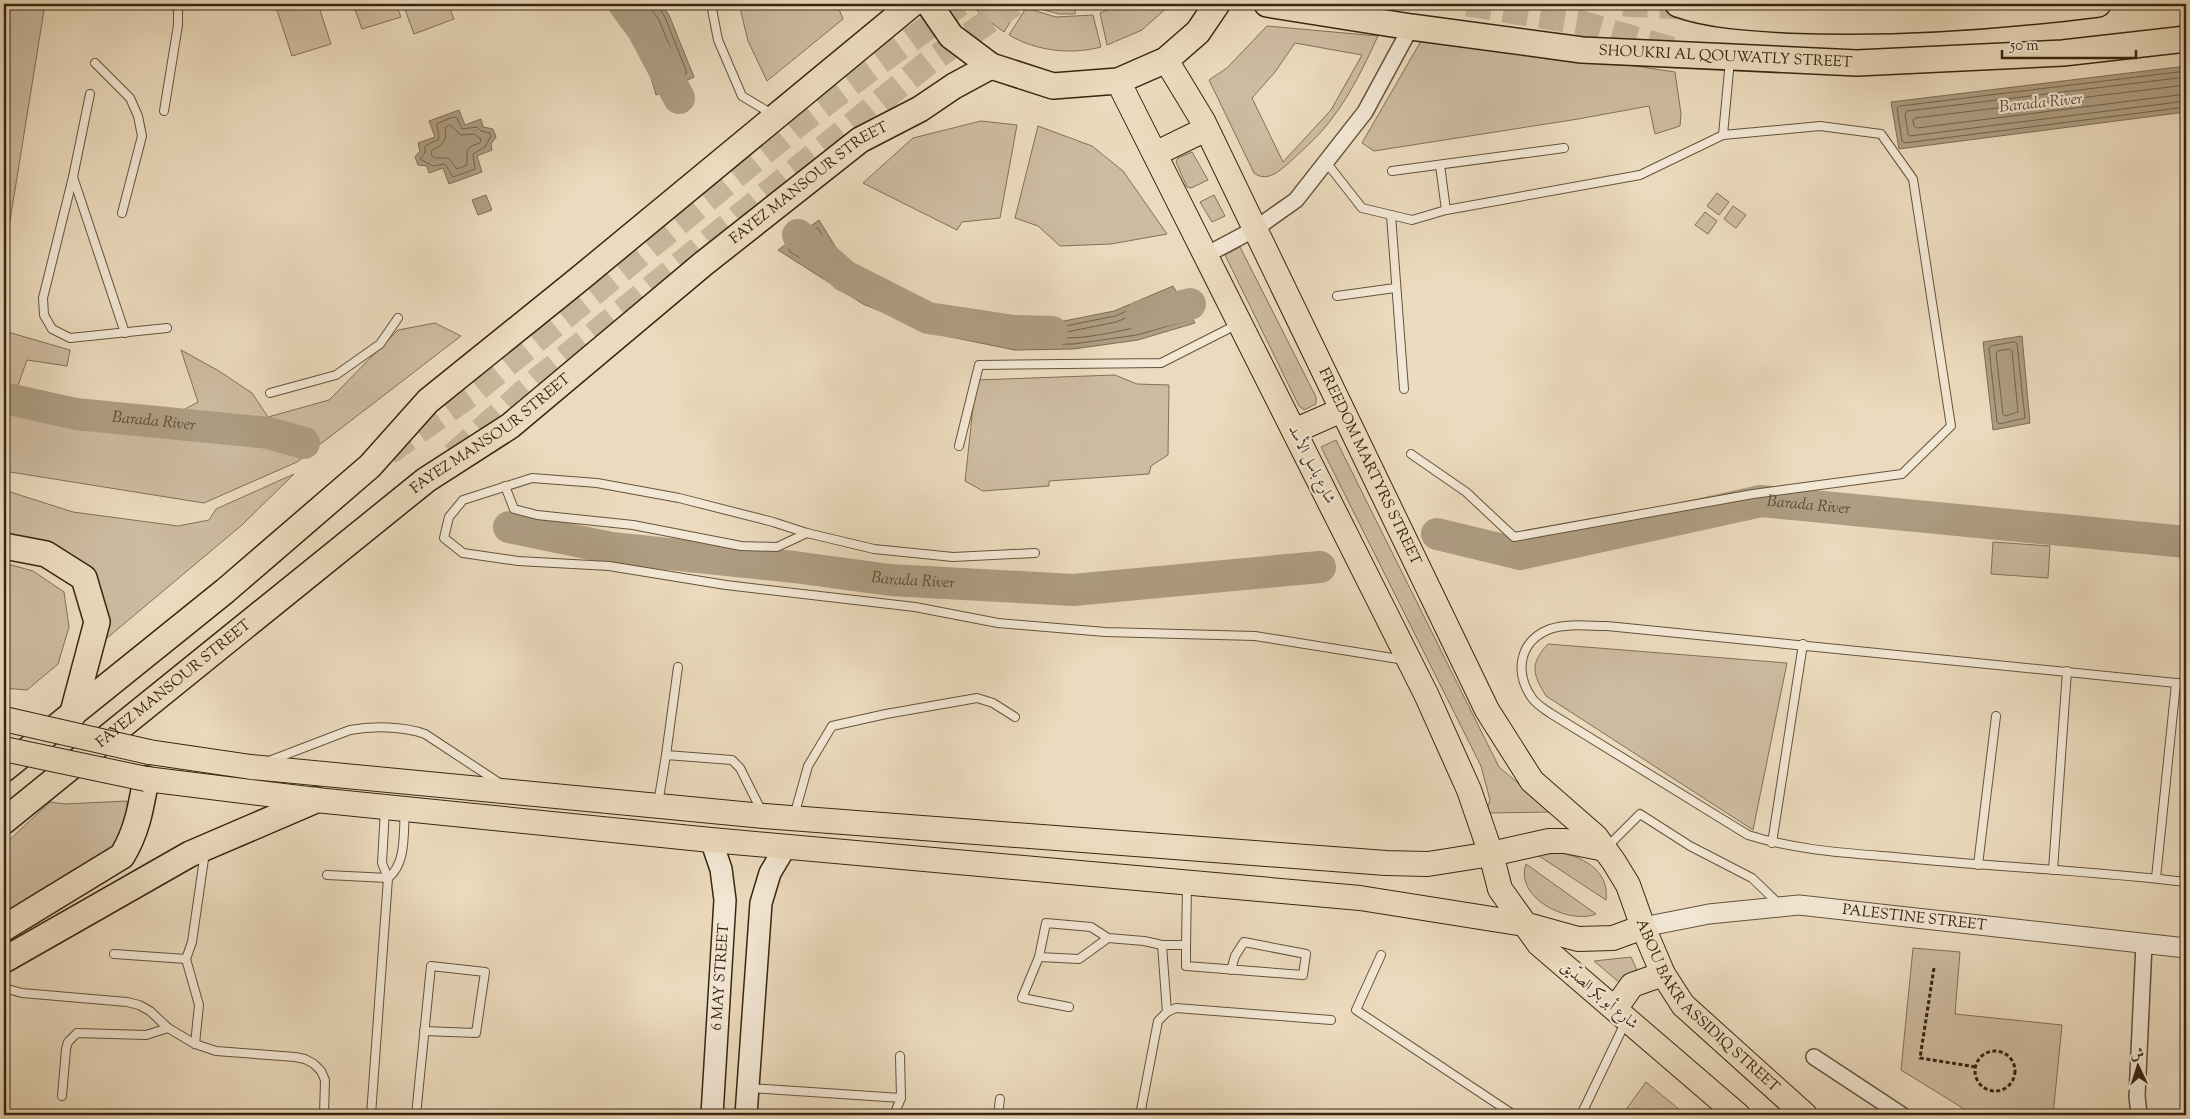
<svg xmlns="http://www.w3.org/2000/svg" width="2190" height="1119" viewBox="0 0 2190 1119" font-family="'Sorts Mill Goudy',Amiri,serif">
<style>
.green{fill:#cdbba0;stroke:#827058;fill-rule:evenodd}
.water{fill:#ae9d82;stroke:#7f6d54}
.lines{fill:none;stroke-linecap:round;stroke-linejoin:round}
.shore{stroke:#736249;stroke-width:1}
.river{stroke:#ae9d82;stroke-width:32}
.trunk-tunnel{stroke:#c7b69a;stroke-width:25;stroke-dasharray:25 12;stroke-linecap:butt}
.service-casing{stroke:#65533b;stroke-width:10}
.minor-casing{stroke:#65533b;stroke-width:18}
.tertiary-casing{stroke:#65533b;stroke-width:21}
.secondary-casing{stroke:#382610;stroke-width:24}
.primary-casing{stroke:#382610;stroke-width:26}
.trunk-casing{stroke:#382610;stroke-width:28}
.path{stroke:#382610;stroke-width:3;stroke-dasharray:4 2.5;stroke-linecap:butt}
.service{stroke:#f2e7d4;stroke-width:8}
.minor{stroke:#f2e7d4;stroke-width:15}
.tertiary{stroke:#f2e7d4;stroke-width:19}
.secondary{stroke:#f2e7d4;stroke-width:21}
.primary{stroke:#ebdabd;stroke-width:24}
.trunk{stroke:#ebdabd;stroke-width:25}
.primary-bridge-casing{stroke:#382610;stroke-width:26;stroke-linecap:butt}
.primary-bridge{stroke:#ebdabd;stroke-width:24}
.labels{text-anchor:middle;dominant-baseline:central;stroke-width:4.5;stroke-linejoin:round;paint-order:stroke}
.street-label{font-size:15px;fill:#382610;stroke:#f2e7d4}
.water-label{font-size:16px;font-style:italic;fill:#5b4a32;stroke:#f2e7d4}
</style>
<rect width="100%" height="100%" fill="#ebdabd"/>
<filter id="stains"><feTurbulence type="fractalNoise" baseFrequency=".004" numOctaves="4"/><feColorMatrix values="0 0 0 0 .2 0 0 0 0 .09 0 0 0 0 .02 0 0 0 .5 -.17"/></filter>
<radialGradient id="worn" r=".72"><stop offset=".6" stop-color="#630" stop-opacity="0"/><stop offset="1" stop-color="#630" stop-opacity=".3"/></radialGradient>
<g class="green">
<polygon points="4,4 45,4 4,258"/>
<polygon points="275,4 318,4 331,44 292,56"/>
<polygon points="353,4 396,4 401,17 362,29"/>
<polygon points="403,4 448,4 454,19 414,34"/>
<polygon points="739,4 837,4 843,19 767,81 748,41"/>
<polygon points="971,4 1021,4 1004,32 982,16"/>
<polygon points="1046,4 1076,4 1075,14 1059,14 1044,10"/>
<polygon points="1122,4 1171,4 1142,30 1107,45 1100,13"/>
<path d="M1026,8L1056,17L1093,15L1101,47C1071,55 1036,51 1009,35Z"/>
<path d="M1267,26L1378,36C1365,64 1352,92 1333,117C1322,133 1307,146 1293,159C1283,168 1268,184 1254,173L1209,80L1227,68ZM1295,43L1362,55L1331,110L1283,162L1252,98L1275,72Z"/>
<polygon points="1425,34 1675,72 1681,114 1680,126 1655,134 1649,106 1578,119 1374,151 1362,143"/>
<polygon points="981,121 1017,125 1000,218 962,222 957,230 863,183 913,138"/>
<polygon points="1038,126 1092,146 1123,171 1167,234 1111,244 1060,246 1038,226 1015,218"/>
<polygon points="1192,152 1208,180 1191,188 1187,187 1176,162 1178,158"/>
<polygon points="1717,193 1729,202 1719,215 1707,206"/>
<polygon points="1214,195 1225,216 1212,222 1200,202"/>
<polygon points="1733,206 1746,215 1736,228 1724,219"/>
<polygon points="1705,212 1717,221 1708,234 1695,225"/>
<polygon points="1240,247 1316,397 1316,404 1304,410 1299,406 1225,255"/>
<polygon points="435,323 461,336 297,462 204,503 4,471 4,331 70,350 67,366 27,360 10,408 146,430 198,402 181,350 219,371 252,393 268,417 329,400 398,330"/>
<polygon points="1115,375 1137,384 1169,385 1168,455 1151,466 1149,474 1049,481 1049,486 983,491 965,481 976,380"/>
<polygon points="1336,440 1499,767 1552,812 1489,813 1487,809 1490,800 1481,766 1321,447"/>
<polygon points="294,474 242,525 107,638 98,602 4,538 4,490 73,512 178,526 209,520 216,509"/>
<polygon points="1993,542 2050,546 2048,578 1991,574"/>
<polygon points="4,563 33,571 64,592 69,627 58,664 27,690 4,688"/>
<path d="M1548,644L1787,663L1753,830L1546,696C1533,675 1529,664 1548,644Z"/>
<polygon points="127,801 128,829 104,858 4,913 4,845 50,802 65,804"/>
<path d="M1555,852C1581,855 1610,870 1606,900L1536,854Z"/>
<path d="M1526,864L1596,914C1569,925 1514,898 1526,864Z"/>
<polygon points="1913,948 1960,952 1955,1014 2062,1025 2053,1115 1974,1115 1901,1070"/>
<polygon points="1631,957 1637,970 1620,983 1594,961"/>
<polygon points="1646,1082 1686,1115 1622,1115"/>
</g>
<g class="water">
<path d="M613,4H661L669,15L694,77L656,95C647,62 635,30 613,4Z"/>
<polygon points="2186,66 2186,112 1899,149 1891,102"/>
<polygon points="459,110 465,125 481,119 483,127 493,129 496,137 491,144 492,150 477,156 482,172 449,184 443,168 429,173 427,166 418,165 415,157 420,151 418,143 435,137 429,121"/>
<polygon points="486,195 492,210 478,215 472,200"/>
<polygon points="819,220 857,282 928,318 1014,331 1114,311 1173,286 1195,323 1138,340 1073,349 1015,350 936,334 863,304 778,250"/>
<polygon points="2022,336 2030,423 1993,430 1983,342"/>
</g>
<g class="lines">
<g class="shore">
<path d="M620,4C639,26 651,57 659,85L661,87L687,73L665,17L657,4"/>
<path d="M628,4C644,23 656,52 663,76L665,78L677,72L679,69L659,20L652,10L651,4"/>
<polyline points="2186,71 1900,106 1897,108 1902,141 1905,143 2186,107"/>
<polyline points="2186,77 1907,111 1905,114 1908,134 1910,136 2186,101"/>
<polyline points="2186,85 1915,118 1913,120 1914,126 1917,128 2186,94"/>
<polygon points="454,117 457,118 462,129 477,127 481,131 490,133 491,136 485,147 473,154 475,169 453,177 445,164 433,166 420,159 425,153 425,146 439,139 437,124"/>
<path d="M450,125L461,135L474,134L481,139L480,143L471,146L467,151V165L457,169L448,158H435L431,155L432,150C444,145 447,140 445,128Z"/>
<polygon points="818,228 854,287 885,302 885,306 865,299 789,251 789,248"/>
<polygon points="813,238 817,238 834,266 833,270 800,250 800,247"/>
<polygon points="1170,293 1186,318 1185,321 1137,335 1073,344 1015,345 944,331 942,329 945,326 1015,336 1115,316"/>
<path d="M1167,301L1176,314L1175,317C1156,323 1074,344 1060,336L1062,333L1116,322Z"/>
<polygon points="2015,342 2017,344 2025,418 1999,424 1997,422 1989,348 1991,346"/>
<polygon points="2010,349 2012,351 2018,412 2005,416 2003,414 1996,353 1998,351"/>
</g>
<g class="river">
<polyline points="624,4 643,30 679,98"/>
<polyline points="798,235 845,276 928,318 1014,331 1052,332"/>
<polyline points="1141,316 1190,304"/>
<path id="s1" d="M4,398L76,414L269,433L304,443"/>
<path id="s2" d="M509,527L611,548L794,567L890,580L1073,590L1320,567"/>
<path id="s3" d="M1437,534L1520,554L1761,501L2186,542"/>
</g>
<g class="trunk-tunnel">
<polyline points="1467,4 1578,22 1674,50"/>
<polyline points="1623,4 1686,7"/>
<polyline points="388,453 474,392 799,124 868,71 960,4"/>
<polyline points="453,455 536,381 929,62 1014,4"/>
</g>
<g class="service-casing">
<g id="service">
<polyline points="711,4 718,40 742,96 772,114"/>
<polyline points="95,63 130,98 138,116 142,136 122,213"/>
<polyline points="90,94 73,177 43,298 44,315 52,329 70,338 167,328"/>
<polyline points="164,111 178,25 178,4"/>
<polyline points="1723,135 1730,60"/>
<polyline points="1326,162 1362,208 1412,220 1446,210 1640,175 1723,135 1820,126 1881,134 1913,179 1951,426 1902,474 1753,494 1514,537 1466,492 1411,454"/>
<polyline points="1440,165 1446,210"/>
<polyline points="1392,171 1564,148"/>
<polyline points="73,177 125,333"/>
<polyline points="1391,215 1404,389"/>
<polyline points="1337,296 1395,288"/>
<polyline points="270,393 336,375 380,344 398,318"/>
<polyline points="959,446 979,365 1161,363 1238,324"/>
<polyline points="505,486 514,509 537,515 633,525 741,546 777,547 807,533"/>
<polyline points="1035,553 953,557 874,549 807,533 773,522 679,498 597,483 532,478 463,500 449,517 444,538 463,553 518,561 609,566 726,585 915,607 998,623 1105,632 1255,636 1405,660"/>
<path d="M2186,684L1607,626C1589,626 1568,623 1550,629C1519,641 1514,672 1532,698C1536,704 1544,709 1550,713L1748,835C1795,850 1845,853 1894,857C1991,867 2089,870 2186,882"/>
<polyline points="666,755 678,667"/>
<path d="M269,761L350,730C372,726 403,726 425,734L501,784"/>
<polyline points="658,804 666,755 732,760 740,768 762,812"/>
<polyline points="794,816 808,766 832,726 886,714 977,698 993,703 1015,717"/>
<polyline points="1772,843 1803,644"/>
<polyline points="1607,847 1640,814 1690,846 1752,878 1779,904"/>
<polyline points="1978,865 1996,716"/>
<polyline points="2053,870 2067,671"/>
<path d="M327,875L388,878C407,863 403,833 405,810"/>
<polyline points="2156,878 2176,683"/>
<polyline points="1108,938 1079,959 1039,957 1046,923 1091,927 1108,938 1144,941 1162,945 1167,1012"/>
<polyline points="1162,945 1186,945 1187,885"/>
<polyline points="1186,945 1186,966 1303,975 1306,954 1244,942 1235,956 1231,970"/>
<polyline points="114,954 186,959 192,942 205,852"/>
<polyline points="1381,955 1356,1010 1514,1115"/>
<polyline points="1039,957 1022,998 1069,1007"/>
<polyline points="186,959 199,1005 195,1044"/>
<polyline points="4,988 22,993 127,1002 139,1005 150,1011 168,1028 195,1044 216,1051 295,1057 305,1059 314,1064 321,1071 325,1080 324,1115"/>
<polyline points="749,1088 901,1098"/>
<polyline points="62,1096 66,1049 68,1042 77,1033 146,1035 168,1028"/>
<polyline points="371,1115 388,878 382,863 385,809"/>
<polyline points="416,1115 431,966 485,972 476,1033 424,1031"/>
<polyline points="894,1115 901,1098 900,1056"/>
<polyline points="998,1115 1000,1099"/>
<polyline points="1140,1115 1158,1021 1167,1012 1176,1008 1331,1020"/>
<polyline points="1581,1115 1625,1023"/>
</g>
</g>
<g class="minor-casing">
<g id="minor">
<polyline points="1206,255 1255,229 1296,200 1365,112 1411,27"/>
<polyline points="1814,1057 1902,1115"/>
<polyline points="2139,1115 2137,1096 2144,944"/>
</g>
</g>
<g class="tertiary-casing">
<g id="tertiary">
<path id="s4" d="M1643,927L1709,914L1799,905L2186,948"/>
</g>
</g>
<g class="secondary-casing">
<g id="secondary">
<polyline points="711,840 721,869 725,900 712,1115"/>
<polyline points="746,1115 761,903 770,873 786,846"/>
</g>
</g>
<g class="primary-casing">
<g id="primary">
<path id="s5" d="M1166,60L1203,121L1487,710L1532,781L1596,837L1614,862L1628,885L1643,927L1663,974L1683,1005L1805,1115"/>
<polyline points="1118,81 1426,694 1469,790 1491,854 1500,889 1539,944 1738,1115"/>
<polyline points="1155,154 1206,129"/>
<polyline points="1294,431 1342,410"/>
<polyline points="149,752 251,767 764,816 1386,863 1428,864 1491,854 1549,841 1565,841 1605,849"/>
<polyline points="146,779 316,800 711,840 1360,898 1524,924 1578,939 1613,938 1643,927"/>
<polyline points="1615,1009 1632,985 1663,974"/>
</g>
</g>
<g class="trunk-casing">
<g id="trunk">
<polyline points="929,4 951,36 991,66 1053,86 1118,81 1166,60 1198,32 1217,4"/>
<path id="s6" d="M1267,4L1411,27L1582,50L1857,63L2063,53L2186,39"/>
<path d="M1678,4C1711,16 1755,18 1791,20C1893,24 1996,17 2098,4"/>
<polyline points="4,546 46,554 84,578 97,622 72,716"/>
<polyline points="4,769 225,591 370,466 428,401 578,280 912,4"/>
<path id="s7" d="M4,821L426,480L510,426L703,264L860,140L920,109L954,86L991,66"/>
<path d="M4,928L122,856C137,832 141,807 146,779"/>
<polyline points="4,960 190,854 316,800"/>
</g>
</g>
<g class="path">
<polyline points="1934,968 1920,1058 1976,1067"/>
<circle cx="1995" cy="1071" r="20"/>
</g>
<use href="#service" class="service"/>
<use href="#minor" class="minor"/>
<use href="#tertiary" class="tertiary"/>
<use href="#secondary" class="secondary"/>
<use href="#primary" class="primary"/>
<use href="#trunk" class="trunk"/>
<g class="primary-bridge-casing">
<g id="primary-bridge">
<polyline points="4,719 149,752"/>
<polyline points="4,749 146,779"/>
</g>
</g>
<use href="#primary-bridge" class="primary-bridge"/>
</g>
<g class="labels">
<g class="street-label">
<text stroke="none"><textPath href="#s6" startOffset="462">SHOUKRI AL QOUWATLY STREET</textPath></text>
<text stroke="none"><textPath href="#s7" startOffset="1028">FAYEZ MANSOUR STREET</textPath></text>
<text stroke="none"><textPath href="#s7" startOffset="622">FAYEZ MANSOUR STREET</textPath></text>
<text transform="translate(1311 465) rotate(63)">شارع باسل الأسد</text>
<text stroke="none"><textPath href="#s5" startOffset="455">FREEDOM MARTYRS STREET</textPath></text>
<text stroke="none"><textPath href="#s7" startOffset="218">FAYEZ MANSOUR STREET</textPath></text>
<text stroke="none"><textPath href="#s4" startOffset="274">PALESTINE STREET</textPath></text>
<text transform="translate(721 977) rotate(-86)">6 MAY STREET</text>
<text transform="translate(1599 996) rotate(40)">شارع أبو بكر الصدّيق</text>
<text stroke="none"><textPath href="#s5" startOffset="1100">ABOU BAKR ASSIDIQ STREET</textPath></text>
</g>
<g class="water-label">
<text transform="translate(2041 104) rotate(-6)">Barada River</text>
<text stroke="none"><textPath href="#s1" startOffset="152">Barada River</textPath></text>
<text stroke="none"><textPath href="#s3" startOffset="380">Barada River</textPath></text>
<text stroke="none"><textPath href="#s2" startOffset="408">Barada River</textPath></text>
</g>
</g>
<rect width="2190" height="1119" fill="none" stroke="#ebdabd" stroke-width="20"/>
<rect x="5" y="5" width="2180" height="1109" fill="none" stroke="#382610" stroke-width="2.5"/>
<rect x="10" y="10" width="2170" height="1099" fill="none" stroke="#382610"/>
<g transform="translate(2138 1066) rotate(356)" stroke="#f2e7d4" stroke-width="4" paint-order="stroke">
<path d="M0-4L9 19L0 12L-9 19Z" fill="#382610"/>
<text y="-8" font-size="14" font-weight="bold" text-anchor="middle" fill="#382610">ش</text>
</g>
<path d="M2002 50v8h134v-8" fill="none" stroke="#382610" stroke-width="2.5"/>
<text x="2010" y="50" font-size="15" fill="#382610" stroke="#f2e7d4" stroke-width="4" paint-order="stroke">50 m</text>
<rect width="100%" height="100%" filter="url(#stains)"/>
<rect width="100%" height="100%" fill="url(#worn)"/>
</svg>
